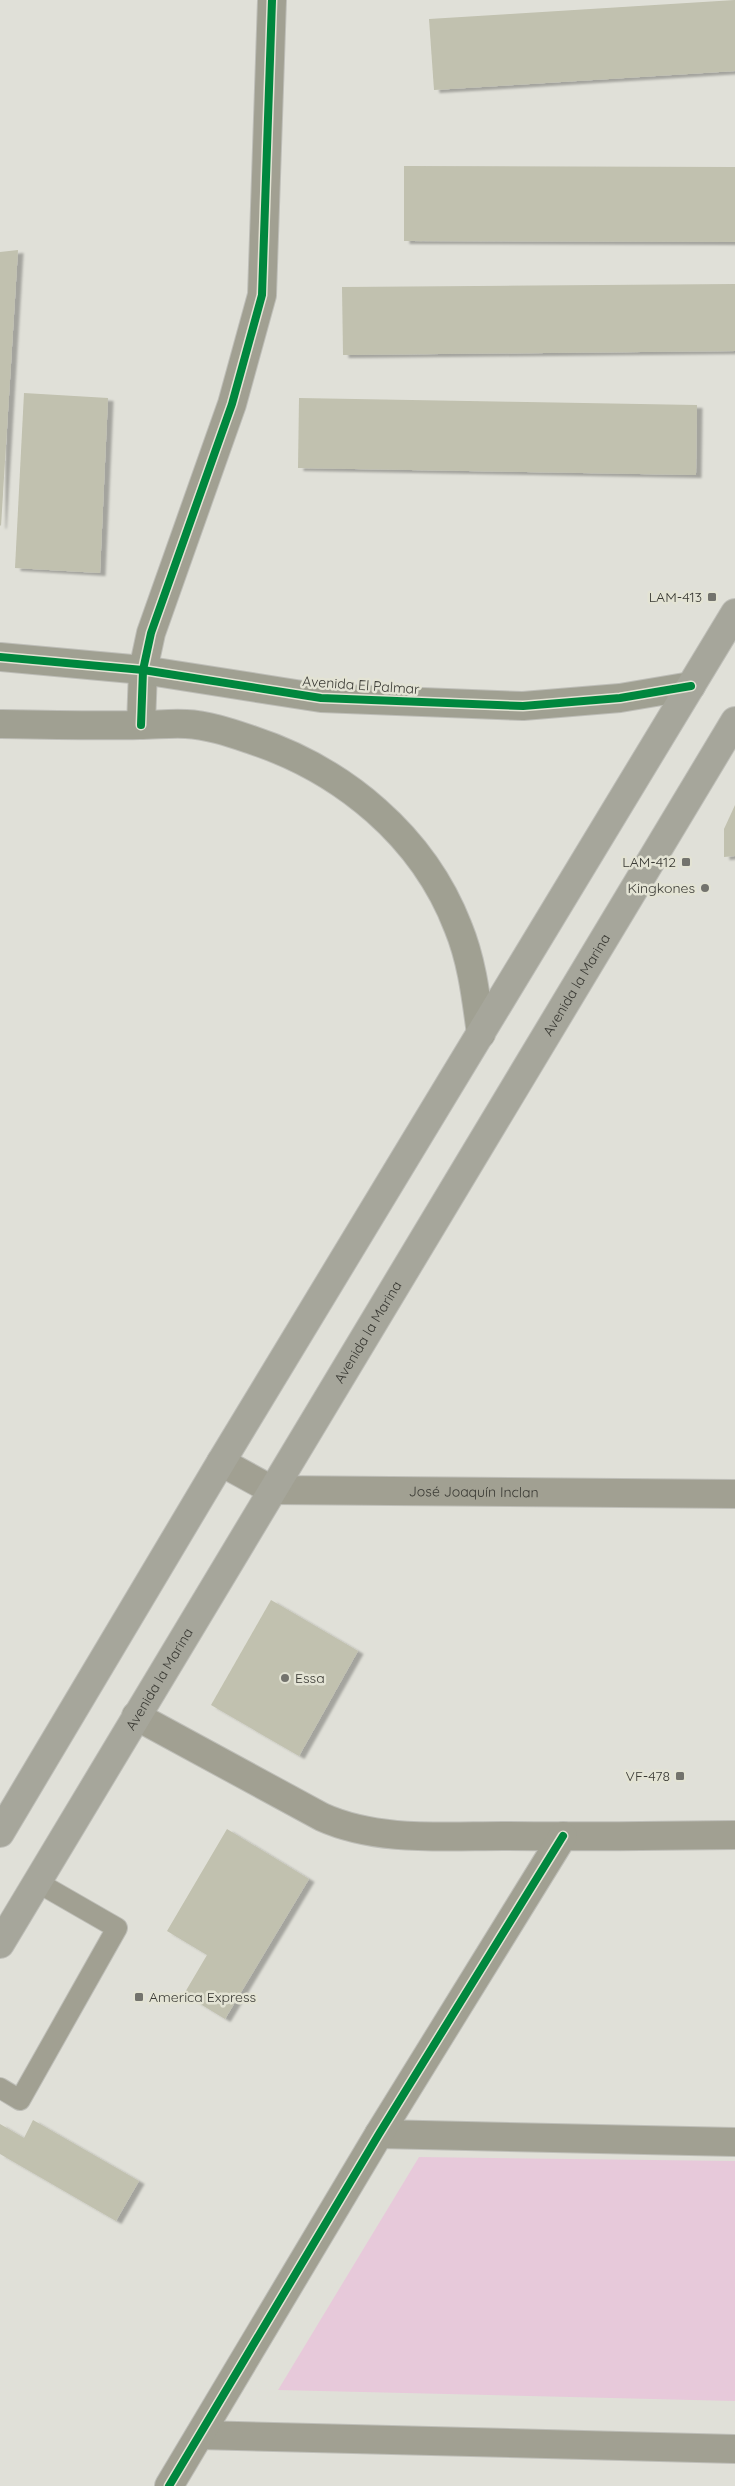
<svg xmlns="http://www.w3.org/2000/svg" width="735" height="2486" viewBox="0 0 735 2486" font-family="Quicksand,sans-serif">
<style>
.green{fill:#e7c9da}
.building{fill:#c1c1af;filter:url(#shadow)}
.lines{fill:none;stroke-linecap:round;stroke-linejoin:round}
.lane-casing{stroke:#bebeb8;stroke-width:22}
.street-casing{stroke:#bebeb8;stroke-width:30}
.secondary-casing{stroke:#bebeb8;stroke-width:30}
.primary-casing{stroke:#bebeb8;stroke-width:30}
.lane{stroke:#a1a092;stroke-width:20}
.street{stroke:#a1a092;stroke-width:28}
.secondary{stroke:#a0a092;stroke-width:28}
.primary{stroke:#a6a69b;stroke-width:28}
.cycleway-casing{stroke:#e3e3d4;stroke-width:11}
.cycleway{stroke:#00873e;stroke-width:8}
.poi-dot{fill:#73736d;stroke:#e3e3d4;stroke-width:2}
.labels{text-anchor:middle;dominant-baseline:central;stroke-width:5;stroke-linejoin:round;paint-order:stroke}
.poi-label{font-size:14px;fill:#393933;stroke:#e3e3d4;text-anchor:end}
.street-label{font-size:14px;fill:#393933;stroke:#e3e3d4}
</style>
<defs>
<filter id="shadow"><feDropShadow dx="5.5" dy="3" stdDeviation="1" flood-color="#0004"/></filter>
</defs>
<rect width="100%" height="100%" fill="#e0e0d8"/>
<polygon class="green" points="419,2157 735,2161 735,2401 278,2390"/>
<g class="building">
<polygon points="735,0 735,71 434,90 429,19"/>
<polygon points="404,166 735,167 735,242 404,241"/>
<polygon points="18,250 1,526 0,525 0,252"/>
<polygon points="735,284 735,351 343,355 342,287"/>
<polygon points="24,393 108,398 100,573 15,568"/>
<polygon points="299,398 697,405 696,475 298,468"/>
<polygon points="735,805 735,856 724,857 724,829"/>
<polygon points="271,1600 358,1651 299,1756 211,1705"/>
<polygon points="227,1829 309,1879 225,2019 184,1994 207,1955 167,1931"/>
<polygon points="33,2120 139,2181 116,2221 0,2154 0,2124 24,2138"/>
</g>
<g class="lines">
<g class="lane-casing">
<polyline id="lane" points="0,2088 20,2100 117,1928 37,1882"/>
</g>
<g class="street-casing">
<g id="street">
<polyline points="141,725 143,670 151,633 232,404 262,295 272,0"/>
<path id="s1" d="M221,1462L272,1490L735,1494"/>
<path d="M136,1716L322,1817C377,1842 444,1836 503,1836C580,1837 658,1836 735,1835"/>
<polyline points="379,2134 735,2142"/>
<polyline points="200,2435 735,2449"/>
<polyline points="169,2486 379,2134 563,1836"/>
</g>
</g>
<g class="secondary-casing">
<g id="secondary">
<polyline points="0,657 143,670 321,698 523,706 620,698 691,686"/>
<path d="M0,724C47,725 93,726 140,725C155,725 171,723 186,724C208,725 231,733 252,740C343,770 423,836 458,927C472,961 476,997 481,1034"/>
</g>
</g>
<g class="primary-casing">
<g id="primary">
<polyline points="0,1833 221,1462 735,613"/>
<path id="s2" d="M0,1944L735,721"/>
</g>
</g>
<use href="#lane" class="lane"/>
<use href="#street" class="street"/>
<use href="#secondary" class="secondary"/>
<use href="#primary" class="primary"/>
<g class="cycleway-casing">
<g id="cycleway">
<polyline points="0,657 143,670 321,698 523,706 620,698 691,686"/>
<polyline points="141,725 143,670 151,633 232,404 262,295 272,0"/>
<polyline points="169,2486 379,2134 563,1836"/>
</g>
</g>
<use href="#cycleway" class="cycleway"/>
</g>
<g class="poi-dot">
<rect x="707" y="592" width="10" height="10" rx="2.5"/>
<rect x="681" y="857" width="10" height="10" rx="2.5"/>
<circle cx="705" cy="888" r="5"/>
<circle cx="285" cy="1678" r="5"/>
<rect x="675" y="1771" width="10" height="10" rx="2.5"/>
<rect x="134" y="1992" width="10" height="10" rx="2.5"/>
</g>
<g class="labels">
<g class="poi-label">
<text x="702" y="597">LAM-413</text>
<text x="676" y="862">LAM-412</text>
<text x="695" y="888">Kingkones</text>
<text x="295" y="1678" text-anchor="start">Essa</text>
<text x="670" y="1776">VF-478</text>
<text x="149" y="1997" text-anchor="start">America Express</text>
</g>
<g class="street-label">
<text transform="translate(361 685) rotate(4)">Avenida El Palmar</text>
<text stroke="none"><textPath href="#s2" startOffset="1119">Avenida la Marina</textPath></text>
<text stroke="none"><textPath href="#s2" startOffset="714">Avenida la Marina</textPath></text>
<text stroke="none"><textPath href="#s1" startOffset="260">José Joaquín Inclan</textPath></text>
<text stroke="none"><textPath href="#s2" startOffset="309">Avenida la Marina</textPath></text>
</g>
</g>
</svg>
